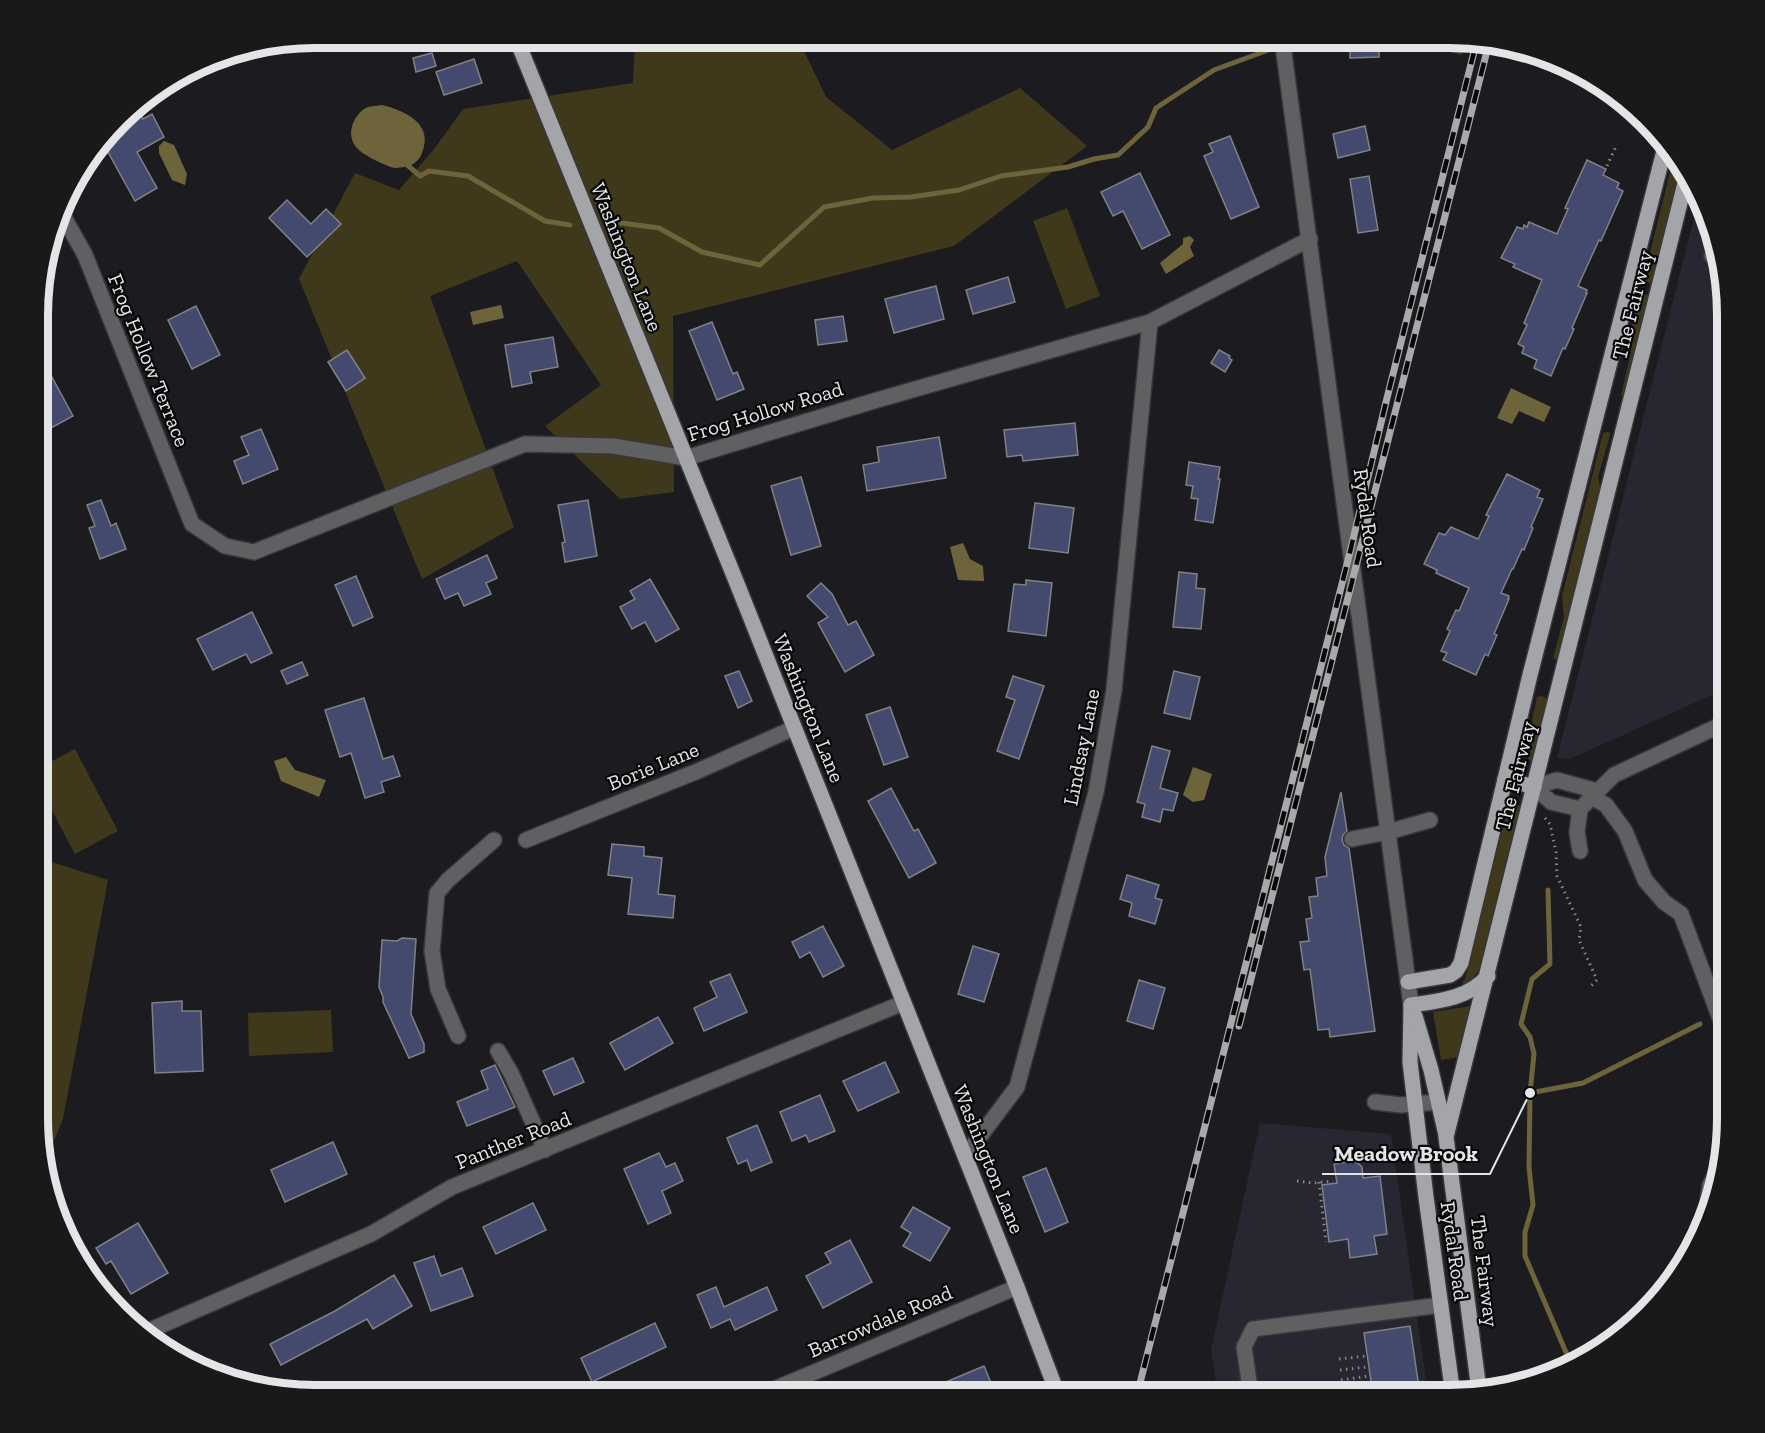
<svg xmlns="http://www.w3.org/2000/svg" width="1765" height="1433" viewBox="0 0 1765 1433" font-family="'Zilla Slab',serif">
<style>
.built{fill:#262730}
.green{fill:#3f381a}
.water{fill:#6e643b}
.lines{fill:none;stroke-linecap:round;stroke-linejoin:round}
.stream{stroke:#6e643b;stroke-width:5}
.building{fill:#444a6d;stroke:#808185;stroke-width:1.5}
.minor-casing{stroke:#38383c;stroke-width:18}
.major-casing{stroke:#38383c;stroke-width:18}
.path{stroke:#89898c;stroke-width:3;stroke-dasharray:1.5 4.5;stroke-linecap:butt}
.minor{stroke:#606062;stroke-width:15}
.major{stroke:#a4a5a9;stroke-width:15}
.rail-casing{stroke:#a8a9ab;stroke-width:7}
.rail{stroke:#070708;stroke-width:4.5;stroke-dasharray:14;stroke-linecap:butt}
.labels{text-anchor:middle;dominant-baseline:central;stroke-width:4.5;stroke-linejoin:round;paint-order:stroke}
.street-label{font-size:21px;fill:#e4e5e7;stroke:#070708}
.rim{fill:none;stroke:#e4e5e7;stroke-width:8}
.leader{fill:none;stroke:#e4e5e7;stroke-width:2}
.callout-dot{fill:#e4e5e7;stroke:#070708;stroke-width:2}
.callout-label{font-size:22px;text-anchor:middle;font-weight:bold;fill:#e4e5e7;stroke:#070708;stroke-width:4.5;stroke-linejoin:round;paint-order:stroke}
</style>
<rect width="100%" height="100%" fill="#1c1c20"/>
<g class="built">
<polygon points="1699,198 1706,209 1727,315 1727,688 1570,759 1557,758"/>
<polygon points="1260,1123 1391,1134 1428,1395 1218,1395 1211,1350"/>
</g>
<g class="green">
<polygon points="635,38 798,38 826,97 892,150 1020,88 1087,146 954,246 673,316 674,492 620,499 545,426 601,385 517,261 430,296 514,527 422,579 299,279 355,173 399,190 435,148 463,109 633,83"/>
<polygon points="1429,38 1466,38 1462,55 1428,47"/>
<polygon points="1673,160 1683,174 1655,284 1643,281"/>
<polygon points="1067,208 1100,296 1066,309 1033,221"/>
<polygon points="1641,292 1649,296 1626,397 1621,395 1631,352 1630,332"/>
<polygon points="1607,432 1610,432 1610,435 1598,477 1602,496 1560,661 1553,658 1564,617 1562,596 1603,433"/>
<polygon points="1542,696 1547,699 1548,703 1534,760 1531,762 1528,758 1533,739 1532,720 1537,697"/>
<polygon points="75,749 118,831 75,854 39,786 39,768"/>
<polygon points="1514,804 1521,806 1521,810 1482,967 1465,987 1462,982 1465,979 1508,807"/>
<polygon points="39,858 108,880 63,1119 45,1163 38,1136"/>
<polygon points="1471,1006 1459,1057 1441,1060 1433,1012"/>
<polygon points="331,1010 333,1052 249,1056 248,1013"/>
</g>
<g class="water">
<path d="M382,105C406,111 434,124 422,153C420,160 412,166 405,167C402,167 399,168 395,168C388,167 363,155 358,149C346,137 351,119 364,109C368,106 376,106 382,105Z"/>
<polygon points="164,141 174,145 187,174 185,185 172,180 159,153 159,146"/>
<polygon points="1190,236 1194,240 1190,247 1194,256 1166,274 1160,263 1183,244 1183,238"/>
<polygon points="501,305 504,318 473,325 470,312"/>
<polygon points="1511,388 1551,407 1544,422 1519,411 1512,424 1497,418"/>
<polygon points="963,543 970,559 983,566 984,581 958,580 950,547"/>
<polygon points="286,757 295,770 326,780 319,797 281,781 274,761"/>
<polygon points="1193,767 1212,774 1204,800 1193,802 1183,795"/>
</g>
<g class="lines">
<g class="stream">
<polyline points="1295,42 1311,38"/>
<polyline points="405,163 420,176 429,171 468,176 545,221 570,225"/>
<polyline points="614,222 659,228 702,252 760,265 824,207 873,198 911,197 959,190 1001,176 1068,167 1094,159 1118,155 1148,127 1156,108 1214,70 1271,49"/>
<polyline points="1548,890 1550,964 1532,979 1521,1024 1530,1037 1534,1054 1530,1093 1529,1167 1533,1205 1525,1232 1525,1256 1571,1364"/>
<polyline points="1530,1093 1583,1083 1700,1024"/>
</g>
</g>
<g class="building">
<polygon points="1350,38 1379,38 1379,57 1350,58"/>
<polygon points="432,53 436,66 416,72 413,58"/>
<polygon points="474,59 482,83 444,95 436,72"/>
<polygon points="135,105 143,119 152,114 164,137 137,152 157,188 135,201 103,143 107,137 120,130 117,125"/>
<polygon points="1365,126 1370,150 1338,158 1333,134"/>
<polygon points="1230,136 1259,207 1231,219 1204,156 1213,152 1209,144"/>
<polygon points="1587,160 1606,169 1603,175 1619,183 1617,188 1623,191 1601,241 1599,240 1578,286 1587,290 1586,293 1587,293 1572,328 1574,329 1565,349 1563,348 1551,376 1534,368 1537,360 1522,353 1524,347 1518,344 1527,325 1524,323 1542,280 1513,267 1515,264 1501,258 1517,227 1523,229 1524,225 1527,227 1529,222 1557,234 1568,209 1565,208"/>
<polygon points="1140,173 1170,235 1142,249 1123,211 1113,216 1101,192"/>
<polygon points="1369,176 1378,230 1358,233 1350,179"/>
<polygon points="287,200 311,224 326,209 341,224 307,257 269,218"/>
<polygon points="1008,277 1015,302 973,314 966,290"/>
<polygon points="936,286 944,319 894,333 885,299"/>
<polygon points="196,306 220,355 192,369 168,320"/>
<polygon points="843,316 847,341 818,345 815,320"/>
<polygon points="712,322 733,374 737,372 744,389 717,400 689,331"/>
<polygon points="553,337 558,367 530,372 532,383 512,387 505,345"/>
<polygon points="347,350 365,378 346,391 328,362"/>
<polygon points="1219,350 1230,356 1229,358 1232,360 1225,372 1211,363"/>
<polygon points="40,355 73,416 40,434"/>
<polygon points="1075,423 1078,455 1023,461 1022,455 1007,457 1004,430"/>
<polygon points="261,429 278,469 243,484 234,461 249,455 241,437"/>
<polygon points="939,437 946,478 867,491 863,465 879,462 877,447"/>
<polygon points="1189,462 1220,467 1218,479 1220,479 1213,523 1195,520 1198,499 1191,498 1193,486 1186,485"/>
<polygon points="1507,474 1540,490 1537,497 1543,499 1531,527 1533,528 1524,550 1522,549 1513,569 1512,569 1501,593 1509,596 1508,599 1509,599 1494,634 1497,635 1488,656 1485,654 1476,675 1443,660 1447,653 1441,651 1450,631 1447,629 1456,610 1459,611 1469,588 1436,573 1437,570 1424,564 1439,533 1445,535 1451,527 1478,539 1489,516 1486,515"/>
<polygon points="801,477 821,546 791,555 771,486"/>
<polygon points="101,500 111,526 116,523 126,549 100,559 89,528 95,526 87,505"/>
<polygon points="588,500 597,556 565,562 562,543 565,542 558,505"/>
<polygon points="1035,503 1074,508 1068,553 1029,548"/>
<polygon points="487,555 497,578 486,583 491,594 464,606 458,593 445,599 436,579"/>
<polygon points="1179,572 1197,574 1196,588 1205,589 1201,629 1173,627"/>
<polygon points="356,576 373,617 353,626 335,585"/>
<polygon points="650,579 679,629 656,642 645,622 632,629 620,607 635,599 630,591"/>
<polygon points="1026,580 1052,583 1046,636 1008,631 1014,584 1026,585"/>
<polygon points="821,583 832,594 848,625 856,621 874,655 845,672 818,623 828,617 807,596"/>
<polygon points="252,612 272,653 251,663 246,654 213,670 197,639"/>
<polygon points="302,662 308,675 287,684 281,671"/>
<polygon points="739,671 752,701 738,708 725,676"/>
<polygon points="1174,671 1200,677 1190,719 1164,713"/>
<polygon points="1013,676 1044,686 1019,759 997,751 1015,700 1006,697"/>
<polygon points="364,698 383,759 393,756 400,776 381,782 384,792 365,798 351,753 340,757 325,710"/>
<polygon points="890,707 908,757 884,765 866,715"/>
<polygon points="1152,746 1170,751 1160,788 1178,793 1173,811 1163,809 1160,822 1142,817 1145,804 1137,802"/>
<polygon points="891,788 914,831 918,829 936,863 909,878 868,801"/>
<polygon points="1341,792 1347,831 1343,835 1342,840 1344,845 1349,848 1375,1031 1330,1037 1329,1029 1318,1030 1310,969 1304,970 1300,942 1309,941 1306,919 1312,918 1309,897 1318,896 1316,878 1327,876 1325,857"/>
<polygon points="612,844 644,847 644,856 662,858 658,894 675,896 673,918 628,914 632,878 608,875"/>
<polygon points="1127,875 1159,885 1155,898 1162,900 1155,924 1129,916 1132,903 1120,899"/>
<polygon points="823,926 844,966 823,977 810,952 800,958 792,942"/>
<polygon points="402,938 416,939 411,1014 424,1044 424,1052 409,1058 383,1002 383,997 379,987 382,940 397,941"/>
<polygon points="973,946 999,954 984,1002 958,994"/>
<polygon points="730,974 747,1012 704,1031 694,1008 717,997 710,982"/>
<polygon points="1139,980 1165,988 1153,1029 1127,1021"/>
<polygon points="182,1001 182,1011 201,1011 203,1071 155,1073 152,1003"/>
<polygon points="658,1017 673,1043 625,1070 610,1043"/>
<polygon points="573,1058 584,1082 554,1095 543,1071"/>
<polygon points="885,1062 899,1092 858,1111 843,1081"/>
<polygon points="495,1065 515,1107 467,1126 457,1102 488,1089 481,1071"/>
<polygon points="820,1095 835,1131 809,1142 806,1135 792,1141 780,1112"/>
<polygon points="757,1125 772,1162 751,1171 747,1160 738,1164 727,1138"/>
<polygon points="333,1142 347,1174 285,1202 271,1170"/>
<polygon points="659,1153 666,1167 675,1163 683,1181 662,1191 671,1213 648,1224 624,1169"/>
<polygon points="1352,1161 1359,1164 1362,1167 1363,1178 1380,1176 1387,1234 1374,1236 1377,1254 1350,1258 1348,1239 1329,1242 1322,1185 1337,1183 1334,1164"/>
<polygon points="1046,1168 1068,1222 1045,1232 1023,1177"/>
<polygon points="533,1203 546,1230 496,1254 483,1227"/>
<polygon points="913,1207 950,1228 930,1261 903,1246 911,1233 901,1227"/>
<polygon points="138,1223 168,1273 131,1294 111,1261 106,1264 96,1248"/>
<polygon points="850,1240 872,1282 823,1308 806,1276 831,1263 825,1253"/>
<polygon points="434,1256 441,1276 462,1268 473,1296 431,1311 414,1263"/>
<polygon points="394,1275 412,1306 373,1329 367,1319 281,1365 270,1344 335,1311"/>
<polygon points="716,1287 724,1307 767,1287 777,1310 735,1330 730,1319 711,1328 697,1295"/>
<polygon points="655,1323 666,1347 592,1382 581,1358"/>
<polygon points="1410,1326 1420,1395 1373,1395 1364,1333"/>
<polygon points="984,1366 996,1395 915,1395"/>
</g>
<g class="lines">
<g class="minor-casing">
<g id="minor">
<polyline points="1282,38 1411,1005"/>
<polyline points="62,214 85,255 192,524 225,546 254,552 525,444 613,446 686,458 877,400 1150,322 1310,239"/>
<polyline points="1712,256 1716,257"/>
<polyline points="1534,787 1557,780 1597,791"/>
<polyline points="1534,787 1551,802 1580,809"/>
<polyline points="1591,797 1606,805 1625,831 1645,880 1664,902 1681,914 1727,1037"/>
<polyline points="1352,839 1388,832 1430,820"/>
<polyline points="526,840 698,771 794,728"/>
<polyline points="1580,851 1577,832 1580,809 1614,775 1727,722"/>
<polyline points="458,1036 438,989 432,951 437,893 448,880 494,840"/>
<polyline points="498,1051 511,1073 545,1150"/>
<polyline points="1375,1102 1401,1105 1438,1102"/>
<polyline points="965,1156 1017,1087 1096,792 1114,690 1150,322"/>
<polyline points="1707,1209 1710,1185 1717,1172"/>
<polyline points="146,1332 371,1234 452,1187 903,1003"/>
<polyline points="760,1395 1017,1287"/>
<polyline points="1251,1395 1244,1347 1253,1329 1441,1305"/>
</g>
</g>
<g class="major-casing">
<g id="major">
<polyline points="516,38 738,586 1017,1287 1058,1395"/>
<polyline points="1505,779 1534,787"/>
<polyline points="1408,982 1450,975 1456,971 1461,963 1530,675 1665,147"/>
<polyline points="1411,1005 1410,1062 1426,1197 1453,1395"/>
<path d="M1411,1005C1440,1001 1467,999 1488,976"/>
<polyline points="1415,1016 1431,1070 1446,1135"/>
<polyline points="1479,1390 1446,1137 1686,179"/>
</g>
</g>
<g class="path">
<polyline points="1607,166 1617,144"/>
<polyline points="1545,818 1550,824 1556,852 1557,876 1581,927 1579,940 1597,980 1591,986"/>
<polyline points="1297,1181 1313,1183 1333,1181"/>
<polyline points="1319,1182 1326,1242"/>
<polyline points="1339,1359 1366,1356"/>
<polyline points="1340,1370 1367,1367"/>
<polyline points="1341,1380 1368,1376"/>
<polyline points="1343,1392 1370,1387"/>
</g>
<use href="#minor" class="minor"/>
<use href="#major" class="major"/>
<g class="rail-casing">
<g id="rail">
<polyline points="1239,1026 1489,43"/>
<polyline points="1137,1395 1350,552 1386,402 1477,40"/>
</g>
</g>
<use href="#rail" class="rail"/>
</g>
<g class="labels">
<g class="street-label">
<text transform="translate(627 257) rotate(68)">Washington Lane</text>
<text transform="translate(1632 305) rotate(-76)">The Fairway</text>
<text transform="translate(149 360) rotate(68)">Frog Hollow Terrace</text>
<text transform="translate(765 411) rotate(-17)">Frog Hollow Road</text>
<text transform="translate(1368 518) rotate(82)">Rydal Road</text>
<text transform="translate(809 708) rotate(68)">Washington Lane</text>
<text transform="translate(1081 747) rotate(-79)">Lindsay Lane</text>
<text transform="translate(653 766) rotate(-22)">Borie Lane</text>
<text transform="translate(1515 776) rotate(-76)">The Fairway</text>
<text transform="translate(513 1140) rotate(-22)">Panther Road</text>
<text transform="translate(989 1159) rotate(68)">Washington Lane</text>
<text transform="translate(1455 1251) rotate(82)">Rydal Road</text>
<text transform="translate(1485 1271) rotate(83)">The Fairway</text>
<text transform="translate(880 1321) rotate(-23)">Barrowdale Road</text>
</g>
</g>
<path d="M0 0H1765V1433H0ZM315 48H1450A267 267 0 0 1 1717 315V1118A267 267 0 0 1 1450 1385H315A267 267 0 0 1 48 1118V315A267 267 0 0 1 315 48Z" fill="#19191a" fill-rule="evenodd"/>
<path class="rim" d="M315 48H1450A267 267 0 0 1 1717 315V1118A267 267 0 0 1 1450 1385H315A267 267 0 0 1 48 1118V315A267 267 0 0 1 315 48Z"/>
<path class="leader" d="M1530 1093L1490 1174H1322"/>
<circle class="callout-dot" cx="1530" cy="1093" r="6"/>
<g class="callout-label">
<text x="1406" y="1161">Meadow Brook</text>
</g>
</svg>
